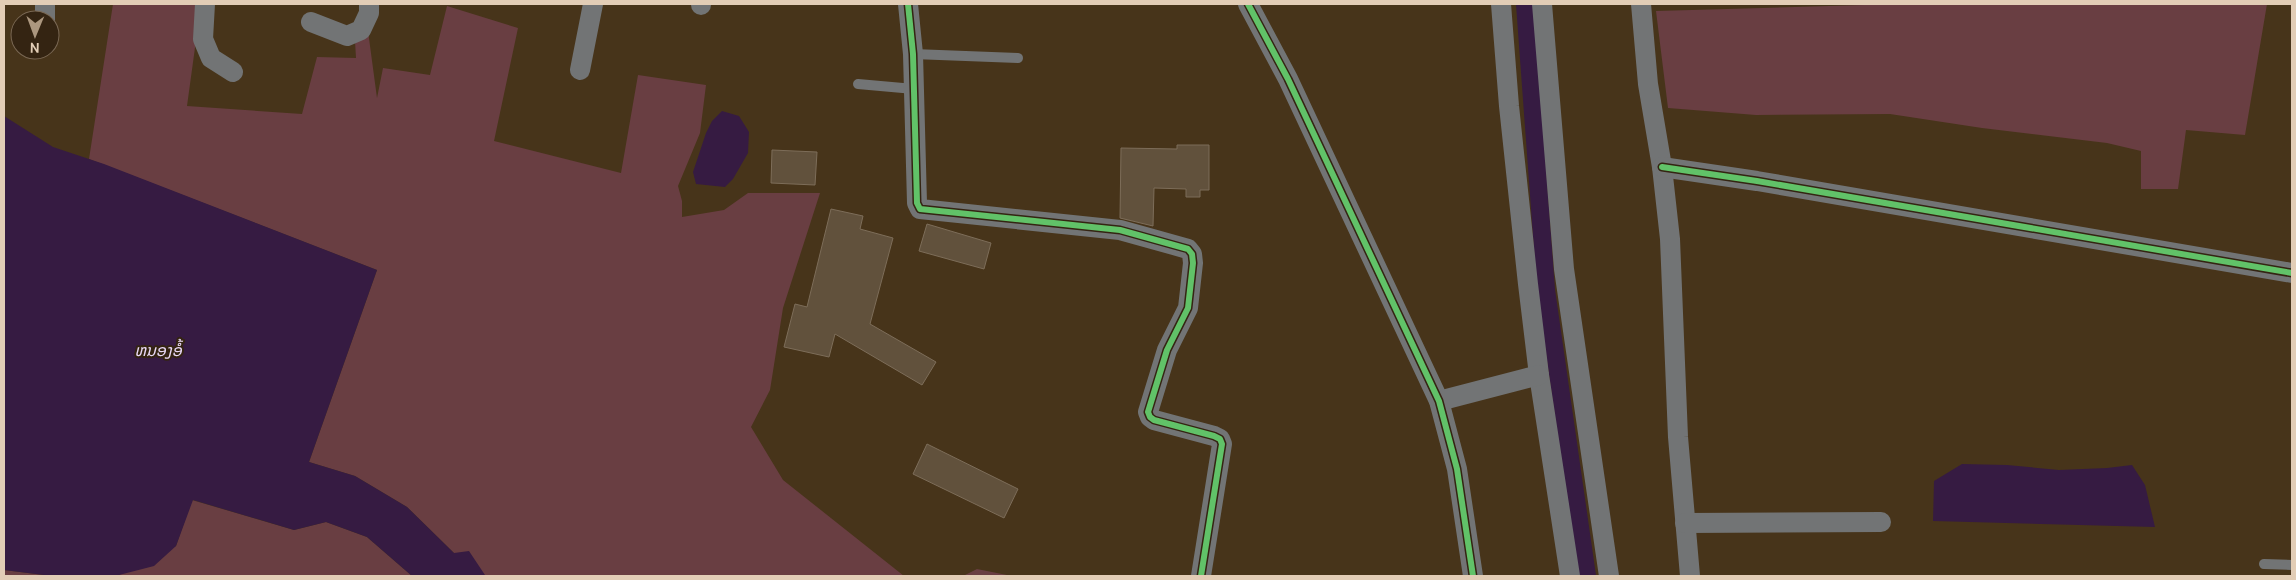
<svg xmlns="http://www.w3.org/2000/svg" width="2296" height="580" viewBox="0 0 2296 580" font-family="Cabin,'Noto Sans Lao',sans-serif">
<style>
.green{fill:#693e42}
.water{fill:#361b42}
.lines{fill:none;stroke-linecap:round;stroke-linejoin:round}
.canal{stroke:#361b42;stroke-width:18}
.building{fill:#61513c;stroke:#7d6d59}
.service{stroke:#727475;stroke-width:10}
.minor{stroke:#727475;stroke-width:20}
.cycleway-casing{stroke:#342412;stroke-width:9}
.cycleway{stroke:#61c268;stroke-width:6}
.labels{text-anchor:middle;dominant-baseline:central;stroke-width:4;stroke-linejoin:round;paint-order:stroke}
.water-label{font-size:16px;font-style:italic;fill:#e9d8f7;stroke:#342412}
</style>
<rect width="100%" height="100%" fill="#47341a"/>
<g class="green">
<polygon points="113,4 201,4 187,106 302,114 317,57 356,58 354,24 366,16 377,98 383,68 430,75 447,6 518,28 494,141 621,173 638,75 706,85 700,133 678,186 682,201 682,217 724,210 748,193 820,193 783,308 770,390 751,427 783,480 904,576 484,576 454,553 407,507 355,476 309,462 377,270 89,159"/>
<polygon points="1898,4 2267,4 2245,135 2186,130 2178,189 2141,189 2141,151 2107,143 1982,128 1890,114 1756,115 1668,108 1656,11"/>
<polygon points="192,500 294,530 326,522 367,537 412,576 4,576 4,570 44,575 119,575 176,546"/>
<polygon points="977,569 1012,576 1013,576 963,576"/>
</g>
<g class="water">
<polygon points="722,111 739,116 749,132 748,153 733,179 725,187 696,184 693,172 706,133 712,121"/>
<polygon points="4,116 53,147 104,164 377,270 309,462 355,476 407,507 454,553 469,551 485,575 412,576 367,537 326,522 294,530 193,500 176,546 154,566 119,575 44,575 4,570"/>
<polygon points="1962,464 2007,465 2059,470 2107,468 2132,465 2145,485 2155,527 1933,521 1934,481"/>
</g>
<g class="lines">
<polyline class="canal" points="1525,4 1546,290 1587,576"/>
</g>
<g class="building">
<polygon points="1177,145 1209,145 1209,190 1200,190 1200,197 1186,197 1186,189 1154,188 1153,226 1120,218 1121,148 1177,149"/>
<polygon points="772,150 817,152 815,185 771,183"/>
<polygon points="831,209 863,216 860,229 893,238 870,324 936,362 922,385 835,334 829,357 784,347 795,304 807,307"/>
<polygon points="927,224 991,243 984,269 919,251"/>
<polygon points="927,444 1018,489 1004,518 913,474"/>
</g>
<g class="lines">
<g class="service">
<polyline points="913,54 1018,58"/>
<polyline points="858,84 914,89"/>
<polyline points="2264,564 2292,565"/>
</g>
<g class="minor">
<polyline points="205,4 203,39 211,58 233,72"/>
<polyline points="908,4 913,54 917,203 920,209 1120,230 1188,249 1192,254 1193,263 1188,308 1167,350 1148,412 1150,417 1154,420 1214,436 1220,439 1222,444 1201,576"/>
<polyline points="1248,4 1288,79 1439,401 1457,469 1473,576"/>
<polyline points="1501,4 1509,106 1528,284 1539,375 1570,576"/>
<polyline points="1542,4 1564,269 1609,576"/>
<polyline points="1641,4 1648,84 1662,167 1670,239 1678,437 1690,576"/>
<polyline points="701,5 701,4"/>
<polyline points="45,20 45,4"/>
<polyline points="311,22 347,36 361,30 369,13 369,4"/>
<polyline points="580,70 593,4"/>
<polyline points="1662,167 1757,181 2292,273"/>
<polyline points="1439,401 1539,375"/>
<polyline points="1685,523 1881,522"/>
</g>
<g class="cycleway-casing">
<g id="cycleway">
<polyline points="908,4 913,54 917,203 920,209 1120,230 1188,249 1192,254 1193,263 1188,308 1167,350 1148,412 1150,417 1154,420 1214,436 1220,439 1222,444 1201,576"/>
<polyline points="1248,4 1288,79 1439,401 1457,469 1473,576"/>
<polyline points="1662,167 1757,181 2292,273"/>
</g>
</g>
<use href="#cycleway" class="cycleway"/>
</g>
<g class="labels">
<g class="water-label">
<text x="158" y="350">ຫນອງອໍ້</text>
</g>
</g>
<rect width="2296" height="580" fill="none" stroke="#e2cdb6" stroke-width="10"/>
<g transform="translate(35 35) rotate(181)"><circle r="24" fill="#342412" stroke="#7a6854"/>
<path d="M0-4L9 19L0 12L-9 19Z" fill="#ac977f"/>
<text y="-8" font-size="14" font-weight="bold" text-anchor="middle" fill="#e2cdb6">N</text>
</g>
</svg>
